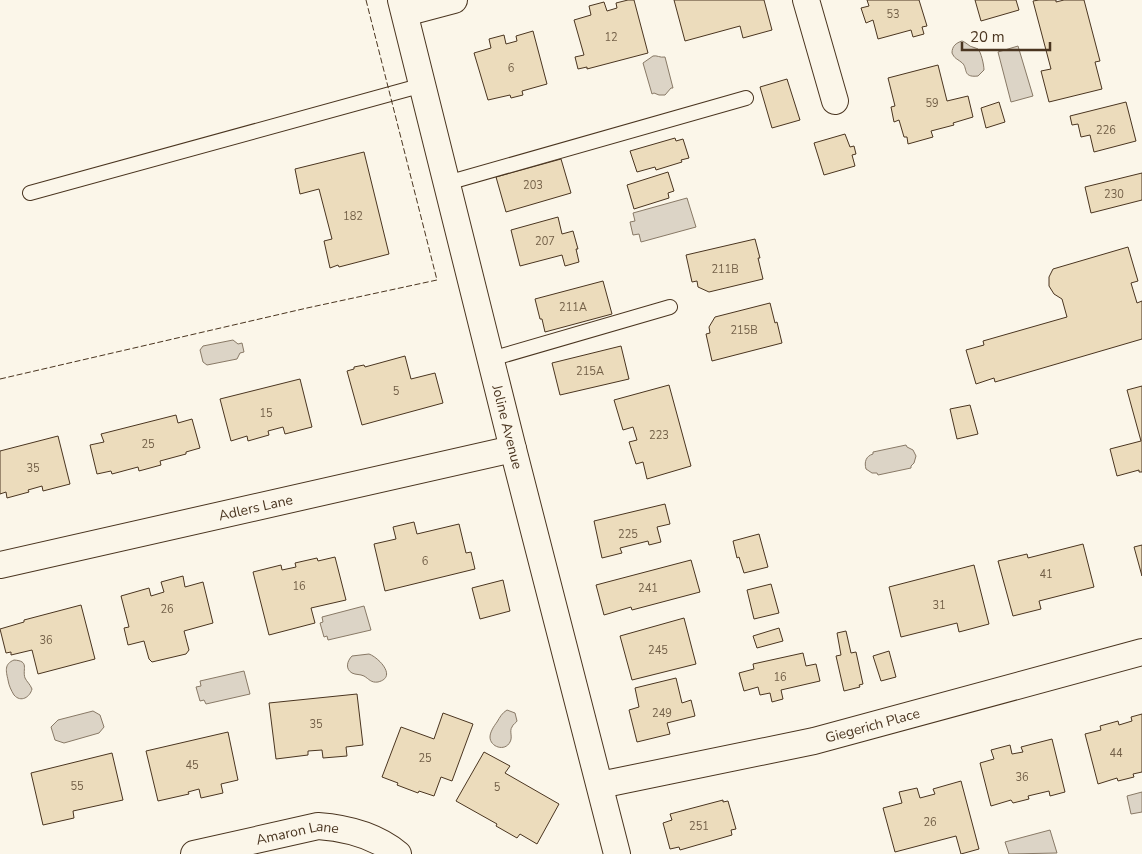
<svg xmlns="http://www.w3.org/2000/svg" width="1142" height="854" viewBox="0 0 1142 854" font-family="'Nunito Sans',sans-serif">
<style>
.water{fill:#dcd4c6;stroke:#887966}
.building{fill:#ecdcbc;stroke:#4a3520}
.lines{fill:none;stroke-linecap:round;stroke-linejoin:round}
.lane-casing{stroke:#4a3520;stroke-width:16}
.street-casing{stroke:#4a3520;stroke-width:28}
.lane{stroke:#fbf6e9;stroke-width:14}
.street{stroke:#fbf6e9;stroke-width:26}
.fence{stroke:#4a3520;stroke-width:1;stroke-dasharray:6 2.5;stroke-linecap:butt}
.labels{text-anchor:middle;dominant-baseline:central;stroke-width:4;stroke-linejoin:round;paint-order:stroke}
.number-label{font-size:11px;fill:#725f47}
.street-label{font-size:14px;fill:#4a3520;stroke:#fbf6e9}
</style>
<rect width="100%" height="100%" fill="#fbf6e9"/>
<g class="water">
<path d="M962,41C965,42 967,44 970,46C972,47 976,48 978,49C981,52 984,65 984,70L978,76C961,78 969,67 961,62C956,58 955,59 952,53C952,46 956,43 962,41Z"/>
<polygon points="1018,46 1033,96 1011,102 998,52"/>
<path d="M653,56C657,55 660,58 665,57L673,88H671L665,95H659L654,93L652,94L643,63Z"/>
<polygon points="687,198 696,227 641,242 639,234 633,235 630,222 635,221 633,213"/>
<polygon points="233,340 238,344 242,343 244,352 240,353 237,359 207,365 203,362 200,350 203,346"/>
<path d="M906,445L907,447L913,450L916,456L914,463L911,466V468L878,475L877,473H872L866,469C864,462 866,456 873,454V452Z"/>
<polygon points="364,606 371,630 328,640 327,636 324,637 320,623 323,622 322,617"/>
<path d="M369,654C378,657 398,677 378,682C371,683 369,679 364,676C360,674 356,675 352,673C345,669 347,661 352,656Z"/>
<path d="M14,660C30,661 22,669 25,678C27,682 30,684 32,689C30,697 21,703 14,695C11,690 9,686 8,680C6,671 4,664 14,660Z"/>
<polygon points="244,671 250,694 206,704 204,700 200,701 196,687 201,686 200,681"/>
<path d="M507,710L515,713L517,721C516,723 513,724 512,727C509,731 513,737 510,742C505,752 490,747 490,737C490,732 494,726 497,722C500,717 502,713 507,710Z"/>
<polygon points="93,711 100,715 104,727 99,733 64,743 55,740 51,727 58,720"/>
<polygon points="1142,792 1142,812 1131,814 1127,796"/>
<polygon points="1050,830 1057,853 1009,854 1005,842"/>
</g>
<g class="building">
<polygon points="628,0 634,0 648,53 587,69 587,67 578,69 575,57 584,55 574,20 591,15 589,6 604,2 607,11 617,8 616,3"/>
<polygon points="674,0 764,0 772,30 743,38 740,26 685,41"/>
<polygon points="867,0 919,0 927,26 922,27 924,34 913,37 911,30 878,39 873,20 866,23 861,8 869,6"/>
<polygon points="975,0 1016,0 1019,10 981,21"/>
<polygon points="1039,0 1056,0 1056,2 1064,0 1084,0 1100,61 1095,62 1102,89 1049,102 1041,71 1051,69 1033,1"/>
<polygon points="533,31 547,84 522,91 523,95 511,98 510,95 488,100 474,53 491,48 489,39 504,35 506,44 517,41 516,36"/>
<polygon points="938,65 947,101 968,96 973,117 953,123 954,125 931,131 933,137 908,144 907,137 904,137 899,120 894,122 891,107 895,106 888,78"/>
<polygon points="787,79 800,120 772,128 760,87"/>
<polygon points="999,102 1005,122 986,128 981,108"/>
<polygon points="1126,102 1136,141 1094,152 1090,135 1081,137 1078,124 1072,125 1070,116"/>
<polygon points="845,134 850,147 854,146 856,154 852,155 855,166 824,175 814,143"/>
<polygon points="675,138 676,141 683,139 689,158 681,160 682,162 656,170 655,167 637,172 630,151"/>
<polygon points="364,152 389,254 339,267 338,265 330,268 324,241 332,239 319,189 300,194 295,169"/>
<polygon points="561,159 571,193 506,212 496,177"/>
<polygon points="668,172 674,191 668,193 669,198 634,209 627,185"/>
<polygon points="1142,173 1142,200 1091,213 1085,187"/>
<polygon points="558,217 562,234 573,231 578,249 576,249 579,262 565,266 562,255 520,266 511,230"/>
<polygon points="755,239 760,258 758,258 763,279 709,292 698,287 697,281 692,282 686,255"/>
<polygon points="1128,247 1138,281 1131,283 1137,303 1142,301 1142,339 995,382 994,378 976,384 966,350 984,345 983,341 1067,317 1062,299 1054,294 1049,286 1049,277 1053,269"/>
<polygon points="603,281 612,314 545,332 542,319 540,319 535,299"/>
<polygon points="770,303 775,323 777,322 782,343 712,361 706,334 710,333 709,327 715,317"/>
<polygon points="621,346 629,379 560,395 552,363"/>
<polygon points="405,356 411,379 435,373 443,403 362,425 347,371 354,369 354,367 364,365 365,367"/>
<polygon points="300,379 312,427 285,434 283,427 268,431 269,435 248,441 247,436 231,441 220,399"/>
<polygon points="669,385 691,466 647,479 643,462 636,464 629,442 637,440 633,427 623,430 614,400"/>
<polygon points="1142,386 1142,472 1139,472 1139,470 1117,476 1110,449 1141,441 1127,390"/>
<polygon points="970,405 978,434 957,439 950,409"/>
<polygon points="176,415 178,423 192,419 200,448 186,452 186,454 160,461 161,465 139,471 138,467 112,474 111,471 97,474 90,445 104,442 101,434"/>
<polygon points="58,436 70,484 43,491 42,486 28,490 29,492 7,498 6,492 0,494 0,451"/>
<polygon points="665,504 670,524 657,527 661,542 649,545 648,541 620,548 622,553 602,558 594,521"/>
<polygon points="414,522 417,534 459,524 466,553 471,552 475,569 385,591 374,544 396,539 393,527"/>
<polygon points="759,534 768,567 744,573 739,557 737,558 733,541"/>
<polygon points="1083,544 1094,587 1039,601 1041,609 1013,616 998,561 1027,554 1028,558"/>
<polygon points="1142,545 1142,576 1134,547"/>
<polygon points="335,557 346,600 311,608 315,623 269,635 253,572 281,565 282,570 296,567 295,563 317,558 318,561"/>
<polygon points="691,560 700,592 632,610 631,607 604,615 596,585"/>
<polygon points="974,565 989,624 959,632 957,623 901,637 889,587"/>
<polygon points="183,576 185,587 203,582 213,623 184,631 189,650 186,654 152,662 149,659 144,641 128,645 124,628 129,627 121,596 149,588 151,596 164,592 161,582"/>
<polygon points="503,580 510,611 480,619 472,588"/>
<polygon points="771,584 779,613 754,619 747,590"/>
<polygon points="81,605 95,659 38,674 32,650 11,655 11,652 6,653 0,629 24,622 24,620"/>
<polygon points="684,618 696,664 632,680 620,636"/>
<polygon points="779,628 783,641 757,648 753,636"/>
<polygon points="846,631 851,653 856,652 863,684 859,685 860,687 844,691 836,656 841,655 837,633"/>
<polygon points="889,651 896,677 881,681 873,656"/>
<polygon points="803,653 806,666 816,664 820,681 781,690 783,699 772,702 770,693 760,695 758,687 744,691 739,673 754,669 753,664"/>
<polygon points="676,678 682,703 691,700 695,716 667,723 670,734 637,742 629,710 639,707 635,688"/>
<polygon points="357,694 363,745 346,747 347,756 323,758 322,750 308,751 308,755 276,759 269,703"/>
<polygon points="443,713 473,724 452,781 441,777 434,796 419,791 418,793 397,785 398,783 382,777 401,727 434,739"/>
<polygon points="1142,714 1142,772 1133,774 1134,777 1118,781 1117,778 1098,784 1085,734 1101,730 1100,726 1118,721 1119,725 1132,721 1131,717"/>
<polygon points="228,732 238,780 221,784 223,793 201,798 199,789 188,792 189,794 158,801 146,751"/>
<polygon points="1052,739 1065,792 1050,796 1049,791 1028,796 1029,799 1013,803 1011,800 991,806 980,763 994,759 991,750 1010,745 1012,754 1023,752 1021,747"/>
<polygon points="484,752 510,766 505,773 559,804 537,844 520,834 517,838 496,826 497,824 456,801"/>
<polygon points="112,753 123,800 73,811 74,818 43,825 31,773"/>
<polygon points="961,781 979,849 961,854 956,836 895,852 883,808 902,803 899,792 917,788 920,798 935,794 933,789"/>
<polygon points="723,800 723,802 728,801 736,829 731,830 732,835 680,850 679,847 670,849 663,823 672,820 670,814"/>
</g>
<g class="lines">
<g class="lane-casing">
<g id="lane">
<polyline points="447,183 746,98"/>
<polyline points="30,193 423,85"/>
<polyline points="491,359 670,307"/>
</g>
</g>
<g class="street-casing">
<g id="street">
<path id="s1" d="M401,0L513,449L617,854"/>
<polyline points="806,0 835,101"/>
<polyline points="405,13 454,0"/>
<path id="s2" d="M0,565L513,449"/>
<path id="s3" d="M600,785L814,741L1142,652"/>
<path id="s4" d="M194,854L318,826C346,828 376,836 398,854"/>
</g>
</g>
<use href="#lane" class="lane"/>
<use href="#street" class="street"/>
<polyline class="fence" points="0,379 307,308 437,280 366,0"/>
</g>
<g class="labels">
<g class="number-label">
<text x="893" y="14">53</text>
<text x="611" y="37">12</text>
<text x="511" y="68">6</text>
<text x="932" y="103">59</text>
<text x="1106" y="130">226</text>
<text x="533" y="185">203</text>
<text x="1114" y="194">230</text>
<text x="353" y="216">182</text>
<text x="545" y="241">207</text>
<text x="725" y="269">211B</text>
<text x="573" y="307">211A</text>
<text x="744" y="330">215B</text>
<text x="590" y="371">215A</text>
<text x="396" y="391">5</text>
<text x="266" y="413">15</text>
<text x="659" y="435">223</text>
<text x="148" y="444">25</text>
<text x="33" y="468">35</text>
<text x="628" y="534">225</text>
<text x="425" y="561">6</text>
<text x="1046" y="574">41</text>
<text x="299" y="586">16</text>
<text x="648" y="588">241</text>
<text x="939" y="605">31</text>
<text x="167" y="609">26</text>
<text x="46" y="640">36</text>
<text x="658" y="650">245</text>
<text x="780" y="677">16</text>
<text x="662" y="713">249</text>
<text x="316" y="724">35</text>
<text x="1116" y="753">44</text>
<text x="425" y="758">25</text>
<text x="192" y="765">45</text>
<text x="1022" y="777">36</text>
<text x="77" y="786">55</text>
<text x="497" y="787">5</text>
<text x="930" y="822">26</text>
<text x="699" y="826">251</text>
</g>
<g class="street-label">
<text stroke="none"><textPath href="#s1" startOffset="440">Joline Avenue</textPath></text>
<text stroke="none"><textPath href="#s2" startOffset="262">Adlers Lane</textPath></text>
<text stroke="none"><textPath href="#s3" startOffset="279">Giegerich Place</textPath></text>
<text stroke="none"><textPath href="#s4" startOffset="106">Amaron Lane</textPath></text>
</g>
</g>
<path d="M962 42v8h88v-8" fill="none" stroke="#4a3520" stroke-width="2.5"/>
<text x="970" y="42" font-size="15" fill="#4a3520" stroke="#fbf6e9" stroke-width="4" paint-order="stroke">20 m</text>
</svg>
